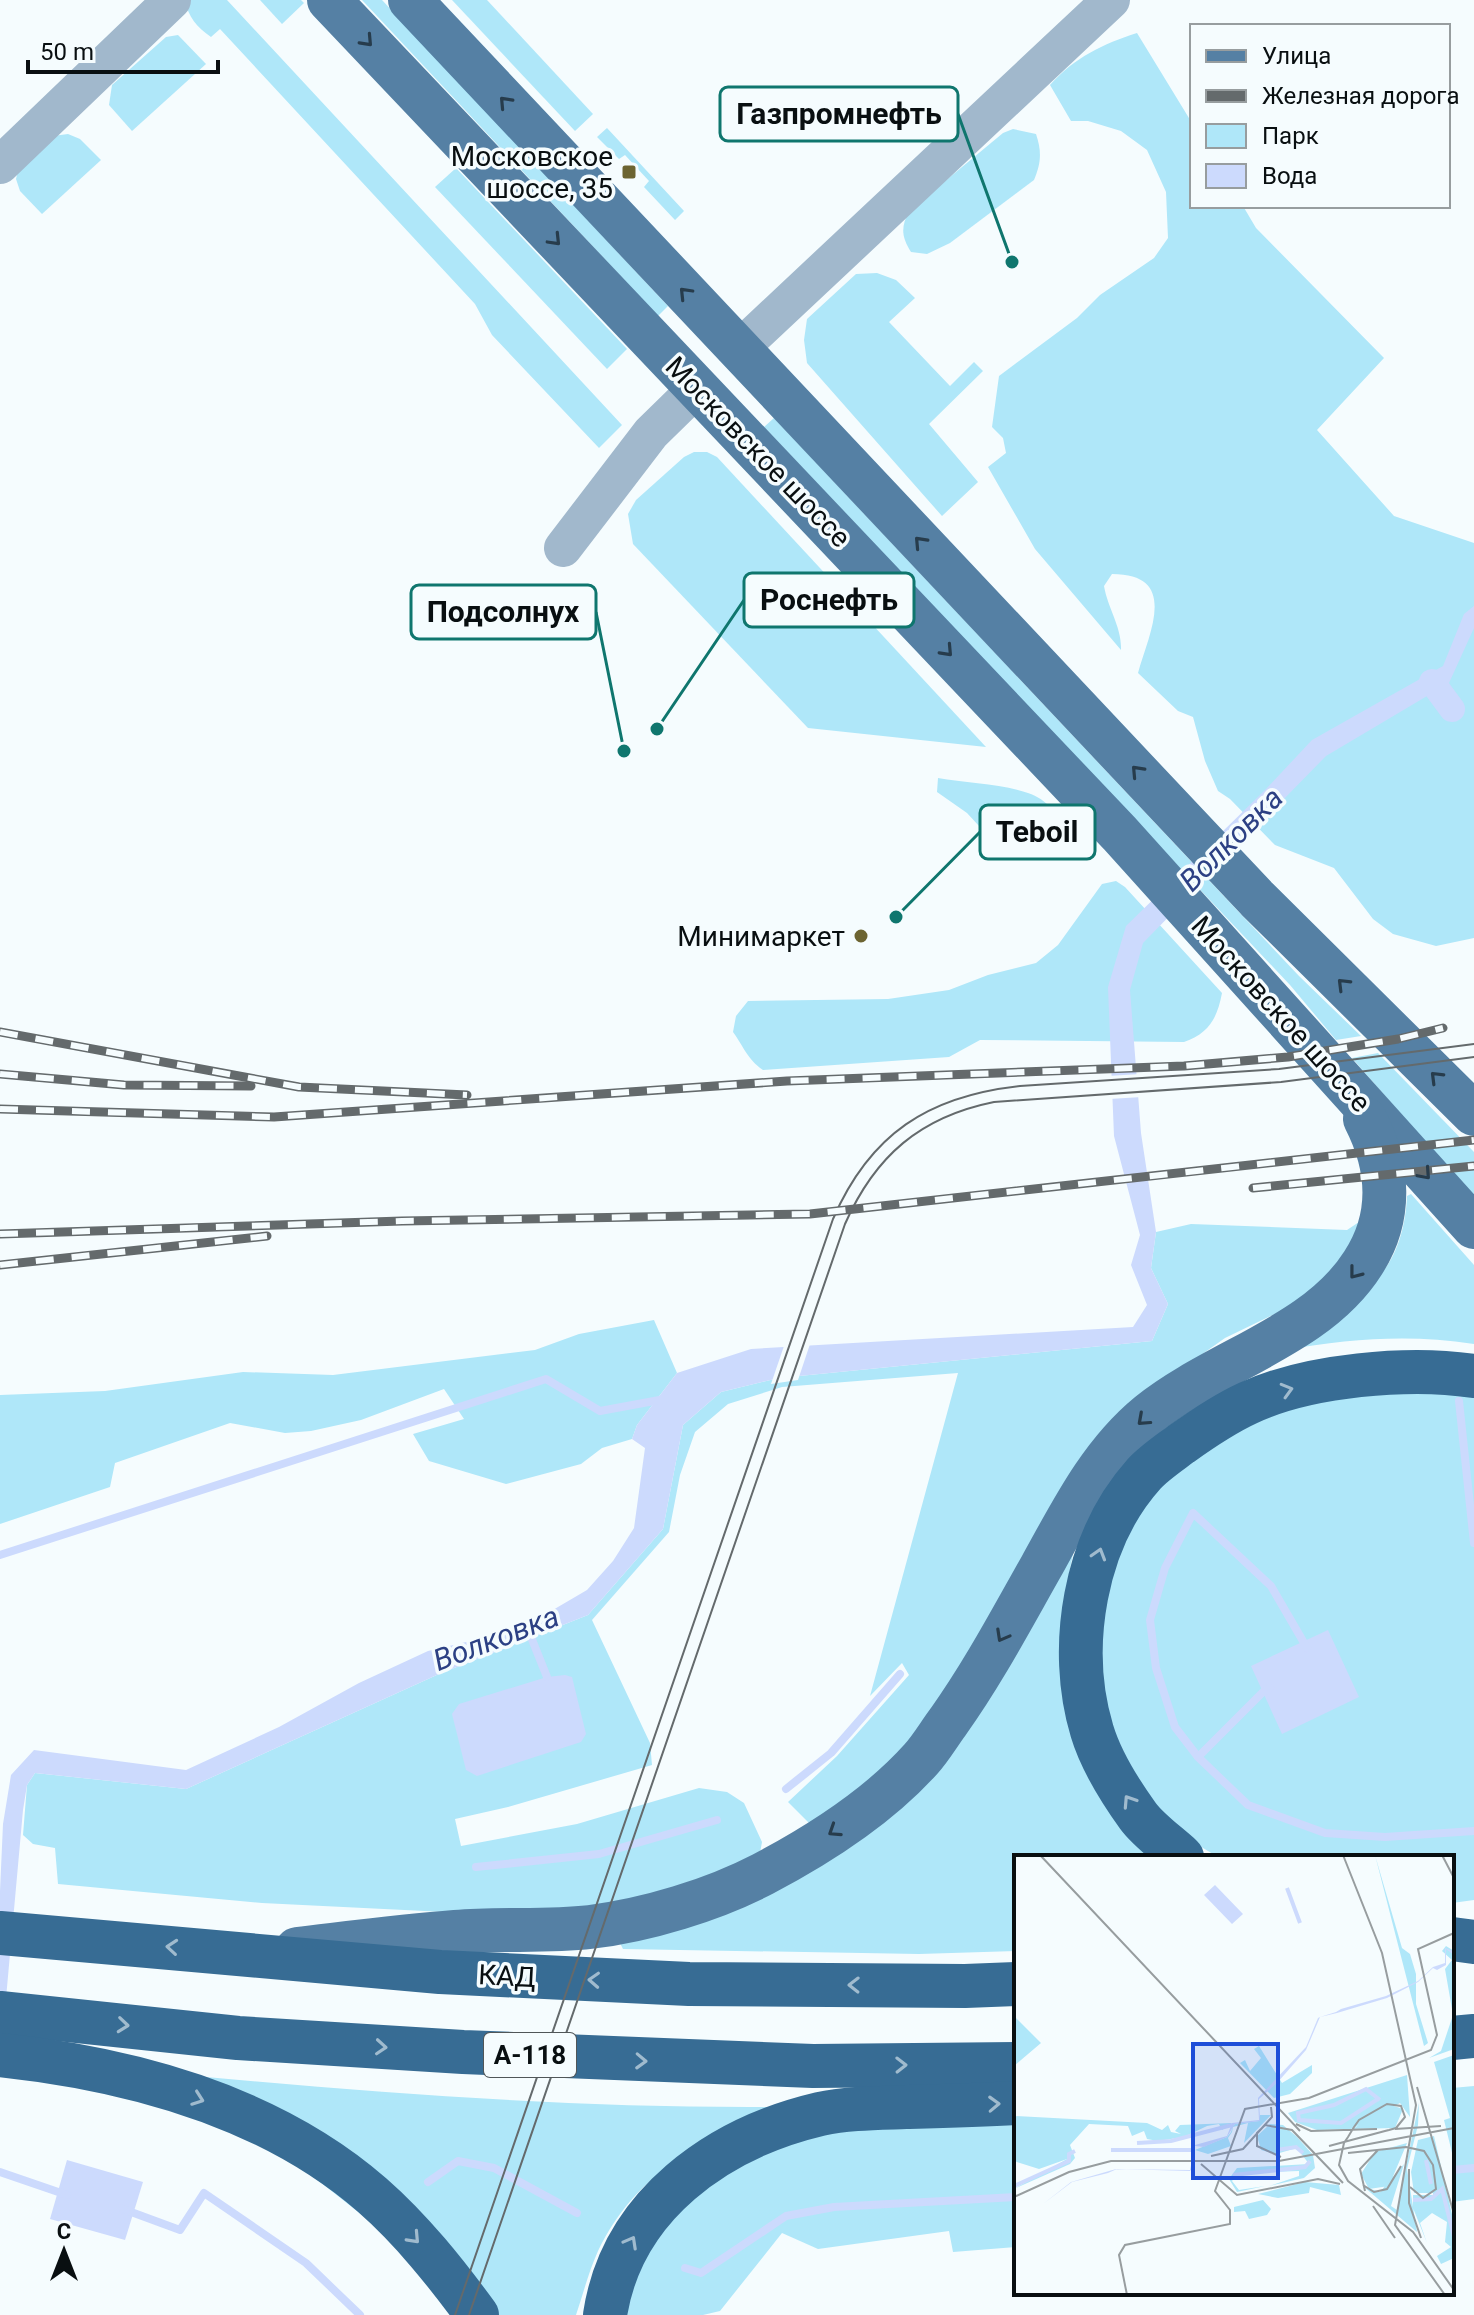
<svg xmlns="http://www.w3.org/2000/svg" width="1474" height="2315" viewBox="0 0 1474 2315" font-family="Roboto,sans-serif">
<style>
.green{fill:#afe7f9}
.water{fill:#ccdafd}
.pier{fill:#f5fcfe}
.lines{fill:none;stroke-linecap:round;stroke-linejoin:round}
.stream{stroke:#ccdafd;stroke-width:8}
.canal{stroke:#ccdafd;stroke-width:26}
.minor{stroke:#a1b8cc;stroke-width:38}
.major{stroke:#5580a4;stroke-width:44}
.highway{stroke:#376c94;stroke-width:44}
.tram{stroke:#646a6c;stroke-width:2}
.rail-casing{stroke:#646a6c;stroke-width:9}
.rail{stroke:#f5fcfe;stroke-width:6;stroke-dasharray:18;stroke-linecap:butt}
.oneway{stroke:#273c4c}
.oneway2{stroke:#a0bbce}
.poi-dot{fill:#6c6431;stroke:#f5fcfe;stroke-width:3}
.labels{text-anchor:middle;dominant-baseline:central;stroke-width:7;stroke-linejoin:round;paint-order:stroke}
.shield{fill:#f5fcfe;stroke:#505658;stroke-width:2}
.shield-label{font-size:26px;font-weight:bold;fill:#090f11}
.poi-label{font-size:28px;fill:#090f11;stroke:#f5fcfe;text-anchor:end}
.street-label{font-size:28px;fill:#090f11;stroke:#f5fcfe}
.water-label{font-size:30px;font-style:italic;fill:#2c4084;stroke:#f5fcfe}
.inset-river{fill:none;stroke:#ccdafd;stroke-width:4}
.inset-road{fill:none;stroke:#979d9f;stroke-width:2}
.view{fill:#1d4ed8;fill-opacity:0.15;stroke:#1d4ed8;stroke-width:4}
.inset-edge{fill:none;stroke:#090f11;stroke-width:4}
.leader{fill:none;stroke:#0f766e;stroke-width:3}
.callout-dot{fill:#0f766e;stroke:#f5fcfe;stroke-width:3}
.callout{fill:#f5fcfe;stroke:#0f766e;stroke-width:3}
.callout-label{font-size:30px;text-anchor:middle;font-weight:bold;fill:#090f11}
</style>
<rect width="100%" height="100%" fill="#f5fcfe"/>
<g class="green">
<path d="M185,0H227L622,425L599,448L492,335L475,304L220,29L211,37C197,27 188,17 185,0Z"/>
<polygon points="260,0 301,0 304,3 282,24"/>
<polygon points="362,0 382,0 668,306 658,316"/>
<polygon points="452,0 487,0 593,114 575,131"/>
<path d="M1137,33L1192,123V206H1243L1256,228L1384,358L1317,430L1394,516L1474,543V938L1436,946L1393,934L1373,919L1334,868L1275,845L1230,799L1218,791L1205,761L1193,717L1178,711L1138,673C1149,633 1180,574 1112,574L1104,586C1108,609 1122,627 1121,650L1035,549L988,467L1006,453L1003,438L992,427L999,376L1077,318L1100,295L1154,258L1168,238L1166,192L1147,150L1121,131L1088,121H1071L1050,85C1075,57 1103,44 1137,33Z"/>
<polygon points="178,35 206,64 132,131 109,105 112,85 166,37"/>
<polygon points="607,128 684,211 675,220 644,187 649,181 625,155 619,159 597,137"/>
<path d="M1013,129L1036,134C1042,152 1041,163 1034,180L950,243L927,254L911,252C901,236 901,227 909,211L1003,133Z"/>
<polygon points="68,134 80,139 101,160 42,214 20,191 16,179 19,167 53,136"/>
<polygon points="456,168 627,349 607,369 435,187"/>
<polygon points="877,273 896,280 915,298 889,322 950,386 974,362 983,371 929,424 978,482 942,516 807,363 804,340 807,319 856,274"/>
<polygon points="774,418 1299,976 1361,1036 1336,1040 1290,985 764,427"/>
<polygon points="694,452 707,452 717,457 986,747 808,728 633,544 628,514 636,500 684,457"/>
<path d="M938,778C965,783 1004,784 1028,793C1047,799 1059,816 1070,831L1066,845L1054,851L1037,854L1025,853L990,838L967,813L937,792Z"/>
<path d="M1116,881L1125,887L1222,993C1217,1019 1209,1033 1184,1042L980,1040L949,1057L763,1070C747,1059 744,1047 733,1032L736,1016L748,1001L888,999L949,990L988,975L1036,963L1058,945L1102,884Z"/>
<polygon points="1378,1053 1474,1152 1474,1198 1352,1058"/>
<path d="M1411,1194L1474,1265V1344C1407,1334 1351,1339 1284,1350C1314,1327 1351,1304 1378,1277C1398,1257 1406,1223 1407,1196Z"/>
<polygon points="1362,1220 1349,1256 1325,1282 1283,1310 1225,1338 1153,1389 993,1626 906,1746 855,1794 810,1824 788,1802 837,1756 909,1675 902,1663 870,1696 958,1373 782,1387 728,1404 695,1432 680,1475 669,1532 592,1620 650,1743 652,1765 508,1807 455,1819 461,1846 577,1824 699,1788 727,1792 744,1803 762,1842 760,1853 715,1874 671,1890 607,1907 445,1912 262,1903 58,1884 55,1848 33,1844 23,1835 27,1785 35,1773 186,1789 439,1674 588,1615 663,1529 683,1425 721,1392 779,1378 1152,1341 1168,1304 1151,1268 1156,1232 1191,1224 1347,1230"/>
<polygon points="654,1320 677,1373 637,1425 632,1439 602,1448 581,1464 506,1484 429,1461 413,1434 464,1419 444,1389 361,1420 311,1431 285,1433 230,1423 115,1463 110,1487 0,1524 0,1395 105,1391 243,1372 333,1375 535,1350 579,1334"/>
<polygon points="1474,1387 1474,1900 1452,1903 1452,1857 1218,1857 1183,1836 1146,1799 1104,1711 1098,1591 1145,1492 1283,1402"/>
<polygon points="1078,1529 1067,1584 1062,1630 1159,1857 1016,1857 1016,1951 919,1954 623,1949 620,1943 838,1847"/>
<path d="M184,2075C378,2093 573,2108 768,2107L767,2114C692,2151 638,2170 598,2251C589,2271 583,2294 576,2315H489Z"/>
<polygon points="1474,2086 1474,2199 1452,2202 1452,2088"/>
<polygon points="1016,2116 1016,2247 953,2252 949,2231 818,2249 782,2233 720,2311 703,2315 619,2315 623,2287 685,2191 783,2136"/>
</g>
<g class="water">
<polygon points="1474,606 1474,628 1449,683 1326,756 1143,943 1130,990 1141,1133 1156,1232 1151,1268 1168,1304 1152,1341 779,1378 721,1392 683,1425 663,1529 588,1615 439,1674 186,1789 35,1773 27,1785 23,1810 0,2065 0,1891 3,1824 11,1775 34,1750 186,1770 279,1727 359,1683 428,1651 500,1634 546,1614 587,1590 613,1561 634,1528 645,1448 632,1439 637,1425 677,1373 751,1349 1133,1327 1147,1305 1131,1265 1140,1235 1114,1136 1108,987 1126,926 1266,789 1312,740 1443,666 1464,614"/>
<polygon points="1328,1630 1359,1697 1282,1734 1251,1666"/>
<polygon points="565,1675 572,1677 586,1734 581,1742 477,1776 466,1770 452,1714 459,1704 547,1677"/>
<polygon points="67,2160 143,2182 125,2240 50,2219"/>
</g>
<g class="pier">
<polygon points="1140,1074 1142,1097 1109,1099 1108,1076"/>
<polygon points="811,1341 798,1380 771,1384 785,1343"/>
</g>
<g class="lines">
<g class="stream">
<polyline points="1459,1401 1474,1543"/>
<polyline points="0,1555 546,1379 600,1411 665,1399"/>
<polyline points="529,1632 547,1677"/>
<polyline points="1307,1648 1271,1586 1193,1513 1165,1568 1150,1620 1156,1668 1175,1727 1198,1757 1248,1805 1325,1833 1385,1837 1474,1831"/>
<polyline points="1198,1757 1263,1692 1270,1688"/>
<polyline points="786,1789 831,1753 900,1674"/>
<polyline points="476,1867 599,1854 717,1820"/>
<polyline points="1452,2170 1474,2168"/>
<polyline points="0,2172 67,2195"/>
<polyline points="428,2182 458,2161 494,2168 577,2213"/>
<polyline points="123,2209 180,2230 204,2193 306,2263 360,2315"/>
<polyline points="685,2268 701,2273 786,2216 834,2207 1016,2197"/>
</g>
<polyline class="canal" points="1432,682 1452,709"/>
<g class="minor">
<polyline points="0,165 172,0"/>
<polyline points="738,350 1111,0"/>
<polyline points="563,548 651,433 696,389"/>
</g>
<g class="major">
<polyline points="329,0 1120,834 1474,1227"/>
<polyline points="410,0 1257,899 1474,1114"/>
<path d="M297,1949C349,1943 402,1936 455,1932C500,1928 546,1932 590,1927C647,1920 713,1900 763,1874C820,1844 878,1807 921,1759C931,1748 939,1734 948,1722C983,1673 1011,1620 1041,1567C1071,1513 1100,1454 1149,1414C1216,1360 1317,1336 1363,1263C1393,1217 1389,1166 1365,1119"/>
</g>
<g class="highway">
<path d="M1182,1857C1168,1844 1149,1831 1138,1816C1120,1791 1101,1761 1092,1731C1067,1648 1084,1541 1144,1474C1154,1463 1169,1453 1181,1444C1202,1429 1224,1414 1248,1403C1308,1375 1409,1366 1474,1376"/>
<polyline points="0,1933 440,1972 689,1984 965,1986 1016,1984"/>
<polyline points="1452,1939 1474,1942"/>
<polyline points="0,2013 238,2038 463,2052 813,2066 1016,2064"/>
<polyline points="1452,2038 1474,2036"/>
<path d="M0,2055C131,2069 271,2107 372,2195C412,2230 446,2273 477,2315"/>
<path d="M605,2315C622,2205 718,2138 820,2114C848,2108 877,2108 906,2107C942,2106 979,2105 1016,2103"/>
</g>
<g class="tram">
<path d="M455,2315L833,1219C870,1134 928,1096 1020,1086L1279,1069L1474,1044"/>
<path d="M469,2315L845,1224C875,1156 920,1117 994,1102L1281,1082L1474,1057"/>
</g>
<g class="rail-casing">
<g id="rail">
<polyline points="0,1032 299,1087 467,1095"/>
<polyline points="0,1074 124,1085 251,1086"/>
<polyline points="0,1109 274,1117 787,1081 1184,1066 1288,1057 1398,1039 1443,1028"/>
<polyline points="1253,1188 1474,1166"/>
<polyline points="0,1234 402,1221 810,1214 1474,1140"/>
<polyline points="0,1265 267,1236"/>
</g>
</g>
<use href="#rail" class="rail"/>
</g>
<defs><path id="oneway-chevron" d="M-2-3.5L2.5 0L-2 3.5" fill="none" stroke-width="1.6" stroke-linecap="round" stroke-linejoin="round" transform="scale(2)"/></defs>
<g class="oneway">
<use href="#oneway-chevron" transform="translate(367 41) rotate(47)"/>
<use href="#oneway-chevron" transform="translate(505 102) rotate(-133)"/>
<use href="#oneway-chevron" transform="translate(555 240) rotate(46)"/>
<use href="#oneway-chevron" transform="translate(685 293) rotate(-134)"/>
<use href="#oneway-chevron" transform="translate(920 542) rotate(-133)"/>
<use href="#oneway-chevron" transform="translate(947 651) rotate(47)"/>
<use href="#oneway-chevron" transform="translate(1137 771) rotate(-133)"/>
<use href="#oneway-chevron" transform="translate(1343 984) rotate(-135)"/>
<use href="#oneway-chevron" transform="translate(1436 1077) rotate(-135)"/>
<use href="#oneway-chevron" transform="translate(1425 1174) rotate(48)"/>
<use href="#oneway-chevron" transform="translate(1355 1273) rotate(128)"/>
<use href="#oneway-chevron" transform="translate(1143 1420) rotate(138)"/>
<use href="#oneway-chevron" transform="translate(1002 1636) rotate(119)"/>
<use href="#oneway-chevron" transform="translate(834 1831) rotate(147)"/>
</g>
<g class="oneway2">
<use href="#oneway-chevron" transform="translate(1287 1390) rotate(-16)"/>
<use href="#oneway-chevron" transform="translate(1099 1554) rotate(-73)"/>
<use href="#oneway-chevron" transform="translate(1129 1801) rotate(-123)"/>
<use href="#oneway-chevron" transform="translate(172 1947) rotate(-175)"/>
<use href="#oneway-chevron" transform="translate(594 1980) rotate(-177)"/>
<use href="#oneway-chevron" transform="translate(854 1985) rotate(-179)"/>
<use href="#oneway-chevron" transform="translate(123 2025) rotate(6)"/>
<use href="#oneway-chevron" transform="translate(381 2047) rotate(4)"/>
<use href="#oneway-chevron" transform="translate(641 2061) rotate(2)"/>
<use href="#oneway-chevron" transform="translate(901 2065) rotate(-1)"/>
<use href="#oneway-chevron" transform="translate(198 2099) rotate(20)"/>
<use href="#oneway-chevron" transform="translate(994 2104) rotate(-2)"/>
<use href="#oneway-chevron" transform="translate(414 2238) rotate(47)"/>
<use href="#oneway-chevron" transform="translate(631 2242) rotate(-61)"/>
</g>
<g class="poi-dot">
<rect x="621" y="164" width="16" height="16" rx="4"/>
<circle cx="861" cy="936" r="8"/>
</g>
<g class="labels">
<rect class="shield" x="484" y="2033" width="92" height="44" rx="6"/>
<g class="shield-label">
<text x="530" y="2055">А-118</text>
</g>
<g class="poi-label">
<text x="613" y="156">Московское<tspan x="613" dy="32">шоссе, 35</tspan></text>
<text x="845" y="936">Минимаркет</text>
</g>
<g class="street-label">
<text transform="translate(758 452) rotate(46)">Московское шоссе</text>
<text transform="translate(1281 1014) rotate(48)">Московское шоссе</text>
<text transform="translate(507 1976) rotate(3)">КАД</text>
</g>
<g class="water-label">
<text transform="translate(1231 839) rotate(-45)">Волковка</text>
<text transform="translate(496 1638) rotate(-21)">Волковка</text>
</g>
</g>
<g transform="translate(1014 1855)">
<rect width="440" height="440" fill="#f5fcfe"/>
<path d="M361,0L388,93L396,99L402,119V149L414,188L410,191ZM432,91L440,96V194L415,203L427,196L439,160L431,114L438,105L428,96ZM0,161L27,188L0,211ZM245,191L268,228L298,210V218L276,239L260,243L226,208L231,205L236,216L247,203L240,194ZM440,200V306L430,265L436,263L420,207ZM393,220L396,262L386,248L337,274L303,275L281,267L274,258ZM405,248L404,270L393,314L403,377L350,332L366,337L390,309L377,351L383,355ZM374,249L389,254L381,273L339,274ZM246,260H257L230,288L234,268L219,272L218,277L214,283L217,291L194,299L181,295L213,282L217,277L219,271L221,269L245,266ZM0,261L133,268L148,275L154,270L157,277L167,279L161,276L166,270L218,268L208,275L205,269L193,271L170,282L144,286L133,284L130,276L118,281L114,271L75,269L56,290L61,303L56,309L0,334L53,304L25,314L0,306ZM256,269L269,270L283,282L299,300L301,313L290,323L255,331L285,321V316L224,318L218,326L225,335L251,331L223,337L215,324L223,313L295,309L283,293L262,299L247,295L243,281ZM420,281L440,368V403L427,409L423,401L437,392L431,387L433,367L418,358L406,368L413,388L399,353V340H419L420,302L419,338H400L397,317L404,285ZM393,288L375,331L355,334L347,319L361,297ZM291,327L325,330L327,340L296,332L295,338L264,343L244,339ZM249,345L257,354L253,360L235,364L231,356L220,357V352Z" fill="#afe7f9"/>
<path d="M201,30L229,59L218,69L190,40ZM431,93L439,96L440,100L432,94V110L423,115L419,113L404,127L373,143L323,158L306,162L292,195L263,228L245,244L246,266L221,269L213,282L190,292L181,291L179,312L176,316L103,314L94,318L58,327L29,349L57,327L102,314L176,315L181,290L213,281L218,268L245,265L244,243L292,192L304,163L306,162L322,157L327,154L372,141L404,126L419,112L431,108Z" fill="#ccdafd"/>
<path class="inset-river" d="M273,33L286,68M364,244L327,268L285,265L284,258L320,250L352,234L366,245M123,288L157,286L218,270M97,295H179M262,295L282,292L289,298M412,305L417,329M219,320L291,312L296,306M0,331L55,306V299L61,296M399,345L417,344L428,334L440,382"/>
<path class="inset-road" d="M26,0L286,276M329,0L368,98L402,250L381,370L431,440M428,0L440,23M403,232L440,359M282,269L297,276L363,274M381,274L427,271M315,291L371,276L375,275L382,273L391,262L387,251L373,249L345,265L340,272L334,282L330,288L325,310L334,326L399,377L440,435M334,298L392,292L410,296L419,310L422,334L409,343L396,332M197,301L229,294L258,262L257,252M267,302L243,291V278L251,270L278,275L329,328M187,309L223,340L304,324L326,329M395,314V348L407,383M349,330L360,337L373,334L387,311M351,336L346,314L364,295M0,342L55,317L97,306H265L440,273M359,351L381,383M113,440L105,400L111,390L216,369V355L201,336L231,254L295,243L417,195L423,180L404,94L440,78"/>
<path class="view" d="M179,189H264V323H179Z"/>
<rect width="440" height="440" class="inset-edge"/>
</g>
<path class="leader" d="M1012 262L958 114M657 729L744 600M624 751L596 612M896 917L980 832"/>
<g class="callout-dot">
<circle cx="1012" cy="262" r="8"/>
<circle cx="657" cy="729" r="8"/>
<circle cx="624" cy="751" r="8"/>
<circle cx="896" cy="917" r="8"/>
</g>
<g class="callout">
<rect x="720" y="87" width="238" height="54" rx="8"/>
<rect x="744" y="573" width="170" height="54" rx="8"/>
<rect x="411" y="585" width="185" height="54" rx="8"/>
<rect x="980" y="805" width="115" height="54" rx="8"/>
</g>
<g class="callout-label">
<text x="839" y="124">Газпромнефть</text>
<text x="829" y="610">Роснефть</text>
<text x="503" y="622">Подсолнух</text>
<text x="1037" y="842">Teboil</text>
</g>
<rect x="1190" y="24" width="260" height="184" fill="#f5fcfe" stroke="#979d9f" stroke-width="2"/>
<rect x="1206" y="50" width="40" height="12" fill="#5580a4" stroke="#979d9f" stroke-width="2"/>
<text x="1262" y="64" font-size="24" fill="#090f11">Улица</text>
<rect x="1206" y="90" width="40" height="12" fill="#646a6c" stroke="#979d9f" stroke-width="2"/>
<text x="1262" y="104" font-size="24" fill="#090f11">Железная дорога</text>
<rect x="1206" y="124" width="40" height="24" fill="#afe7f9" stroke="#979d9f" stroke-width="2"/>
<text x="1262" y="144" font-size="24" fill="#090f11">Парк</text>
<rect x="1206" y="164" width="40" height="24" fill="#ccdafd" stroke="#979d9f" stroke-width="2"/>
<text x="1262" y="184" font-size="24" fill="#090f11">Вода</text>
<g transform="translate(64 2251)" stroke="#f5fcfe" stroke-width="6" paint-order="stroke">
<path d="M0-6L14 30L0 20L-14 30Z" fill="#090f11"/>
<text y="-12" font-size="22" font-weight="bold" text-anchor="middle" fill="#090f11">С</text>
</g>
<path d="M28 60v12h190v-12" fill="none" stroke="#090f11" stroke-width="4"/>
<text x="40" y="60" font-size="24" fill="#090f11" stroke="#f5fcfe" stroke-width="6" paint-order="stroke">50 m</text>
</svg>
